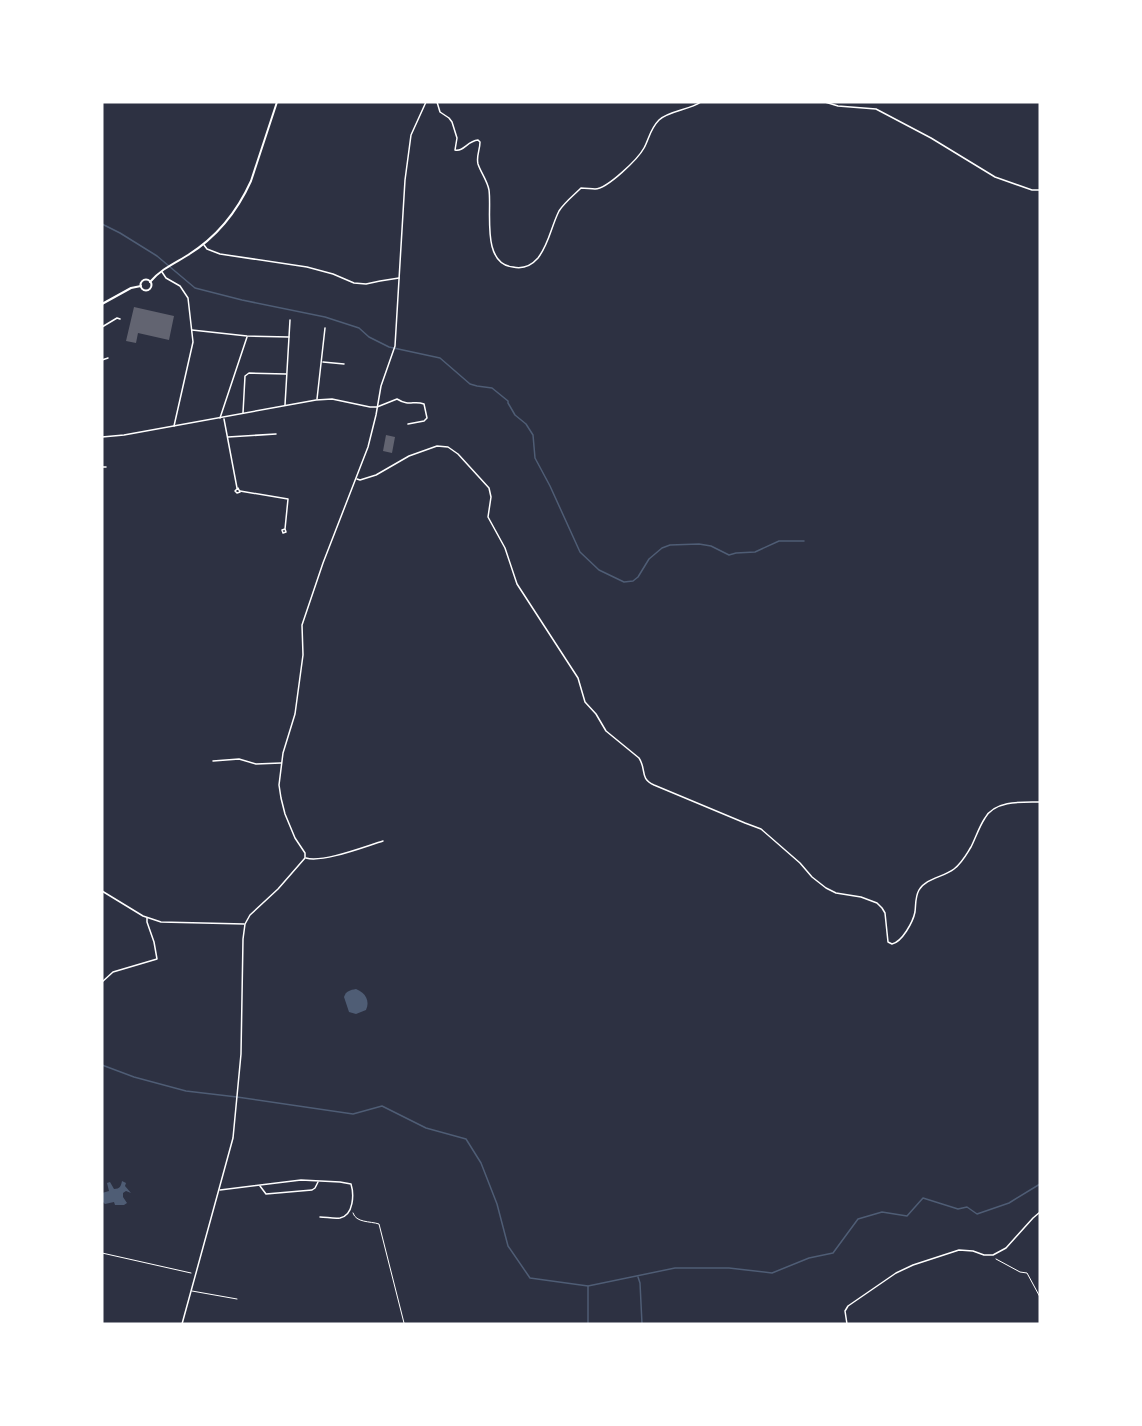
<svg xmlns="http://www.w3.org/2000/svg" width="1142" height="1426" viewBox="0 0 1142 1426" font-family="Georgia,serif">
<style>
.water{fill:#4f5d75}
.lines{fill:none;stroke-linecap:round;stroke-linejoin:round}
.stream{stroke:#4f5d75;stroke-width:1.5}
.building{fill:#626471}
.path{stroke:#fff;stroke-width:1}
.service{stroke:#fff;stroke-width:1}
.minor{stroke:#fff;stroke-width:1.5}
.secondary{stroke:#fff;stroke-width:2}
</style>
<rect width="100%" height="100%" fill="#2d3142"/>
<g class="water">
<path d="M356,989C366,993 370,1001 366,1010L356,1014L349,1012L344,997C346,991 350,990 356,989Z"/>
<path d="M122,1181L126,1183L125,1186L131,1193L126,1191L123,1193V1197L127,1203L124,1205H115L114,1202L105,1204L102,1201V1193L109,1191L107,1183L110,1182L114,1189C120,1189 121,1186 122,1181Z"/>
</g>
<g class="lines">
<g class="stream">
<polyline points="102,224 120,233 157,256 195,288 242,300 325,317 359,328 369,337 389,347 440,358 470,384 477,386 492,388 508,401 508,403 515,415 526,424 533,435 535,458 550,486 580,552 599,570 624,582 633,581 638,577 649,559 662,548 670,545 699,544 711,546 729,555 736,553 755,552 779,541 804,541"/>
<polyline points="102,1065 134,1077 186,1091 237,1097 353,1114 382,1106 426,1128 466,1139 481,1163 497,1204 508,1246 530,1278 588,1286 675,1268 729,1268 772,1273 809,1258 833,1253 858,1219 882,1212 907,1216 923,1198 958,1209 967,1207 977,1214 1009,1203 1040,1184"/>
<polyline points="638,1277 640,1283 642,1324"/>
<polyline points="588,1286 588,1324"/>
</g>
</g>
<g class="building">
<polygon points="134,307 174,316 169,340 138,333 136,343 126,341"/>
<polygon points="386,435 395,437 392,453 383,451"/>
</g>
<g class="lines">
<g class="path">
<path d="M353,1213C356,1223 370,1221 379,1224L404,1323"/>
<polyline points="102,1253 191,1273"/>
<polyline points="996,1259 1020,1272 1027,1273 1040,1297"/>
</g>
<polyline class="service" points="192,1291 237,1299"/>
<g class="minor">
<path d="M437,102L440,112L449,118L452,122L457,138L455,150C464,152 467,141 478,140L480,142C480,150 476,156 478,164C481,173 487,180 489,190C492,211 481,264 513,267C522,269 531,266 538,258C549,244 551,227 559,211C564,203 574,195 581,188C586,188 591,189 595,189C607,189 638,159 644,148C649,139 650,129 659,120C668,111 689,110 701,102"/>
<polyline points="825,102 838,106 876,109 931,138 995,177 1032,190 1040,190"/>
<polyline points="204,245 207,249 220,254 307,267 333,274 354,283 366,284 380,281 399,278"/>
<polyline points="162,272 166,278 180,286 188,298 193,342 174,426"/>
<polyline points="102,327 117,318 120,319"/>
<polyline points="192,330 247,336 289,337"/>
<polyline points="102,360 108,358"/>
<polyline points="323,362 344,364"/>
<polyline points="317,399 325,328"/>
<polyline points="285,405 290,320"/>
<polyline points="243,413 245,376 249,373 286,374"/>
<polyline points="220,418 247,337"/>
<polyline points="224,419 237,488"/>
<path d="M102,437L124,435L316,400L332,399L370,407H377L397,399C410,407 413,400 424,404L427,418L424,421L408,424"/>
<polyline points="228,437 276,434"/>
<polyline points="102,467 106,467"/>
<path d="M357,479L360,480L376,475L409,456L437,446L448,447L458,454L489,488L491,497L488,517L505,548L517,584L578,678L585,702L596,714L606,731L639,758C647,770 639,778 654,785L745,823L761,829L800,863L812,877L826,888L836,893L861,897L877,903L882,908L885,913L888,942L892,944C902,942 913,922 915,912C916,904 915,897 919,890C926,878 944,877 954,869C962,863 966,855 971,847C976,837 979,827 985,818C995,800 1023,802 1040,802"/>
<polygon points="238,488 240,492 237,493 235,491"/>
<polyline points="240,491 288,499 285,529 282,530 283,533 286,532 285,529"/>
<polyline points="213,761 239,759 256,764 281,763"/>
<path d="M306,858C323,863 366,846 383,841"/>
<polyline points="102,891 143,916 161,922 244,924"/>
<polyline points="102,982 113,972 157,959 154,942 147,922 147,918"/>
<polyline points="260,1186 266,1194 312,1190 315,1188 318,1182"/>
<path d="M220,1190L301,1180L340,1182L351,1184C354,1194 354,1215 340,1218C334,1219 326,1217 320,1217"/>
<polyline points="182,1324 233,1138 241,1054 243,939 245,924 250,915 278,889 305,858 305,853 295,838 285,814 281,798 279,785 283,753 295,714 303,655 302,625 323,563 368,447 376,415 381,386 395,346 405,180 411,135 426,102"/>
<polyline points="847,1324 845,1311 848,1306 896,1273 913,1265 959,1250 973,1251 984,1255 993,1255 1006,1248 1033,1218 1040,1212"/>
</g>
<g class="secondary">
<circle cx="146" cy="285" r="5.5"/>
<path d="M150,282C161,269 175,263 188,255C217,237 237,212 251,181L277,102"/>
<polyline points="102,304 131,288 141,286"/>
</g>
</g>
<rect width="1142" height="1426" fill="none" stroke="#ffffff" stroke-width="207"/>
</svg>
